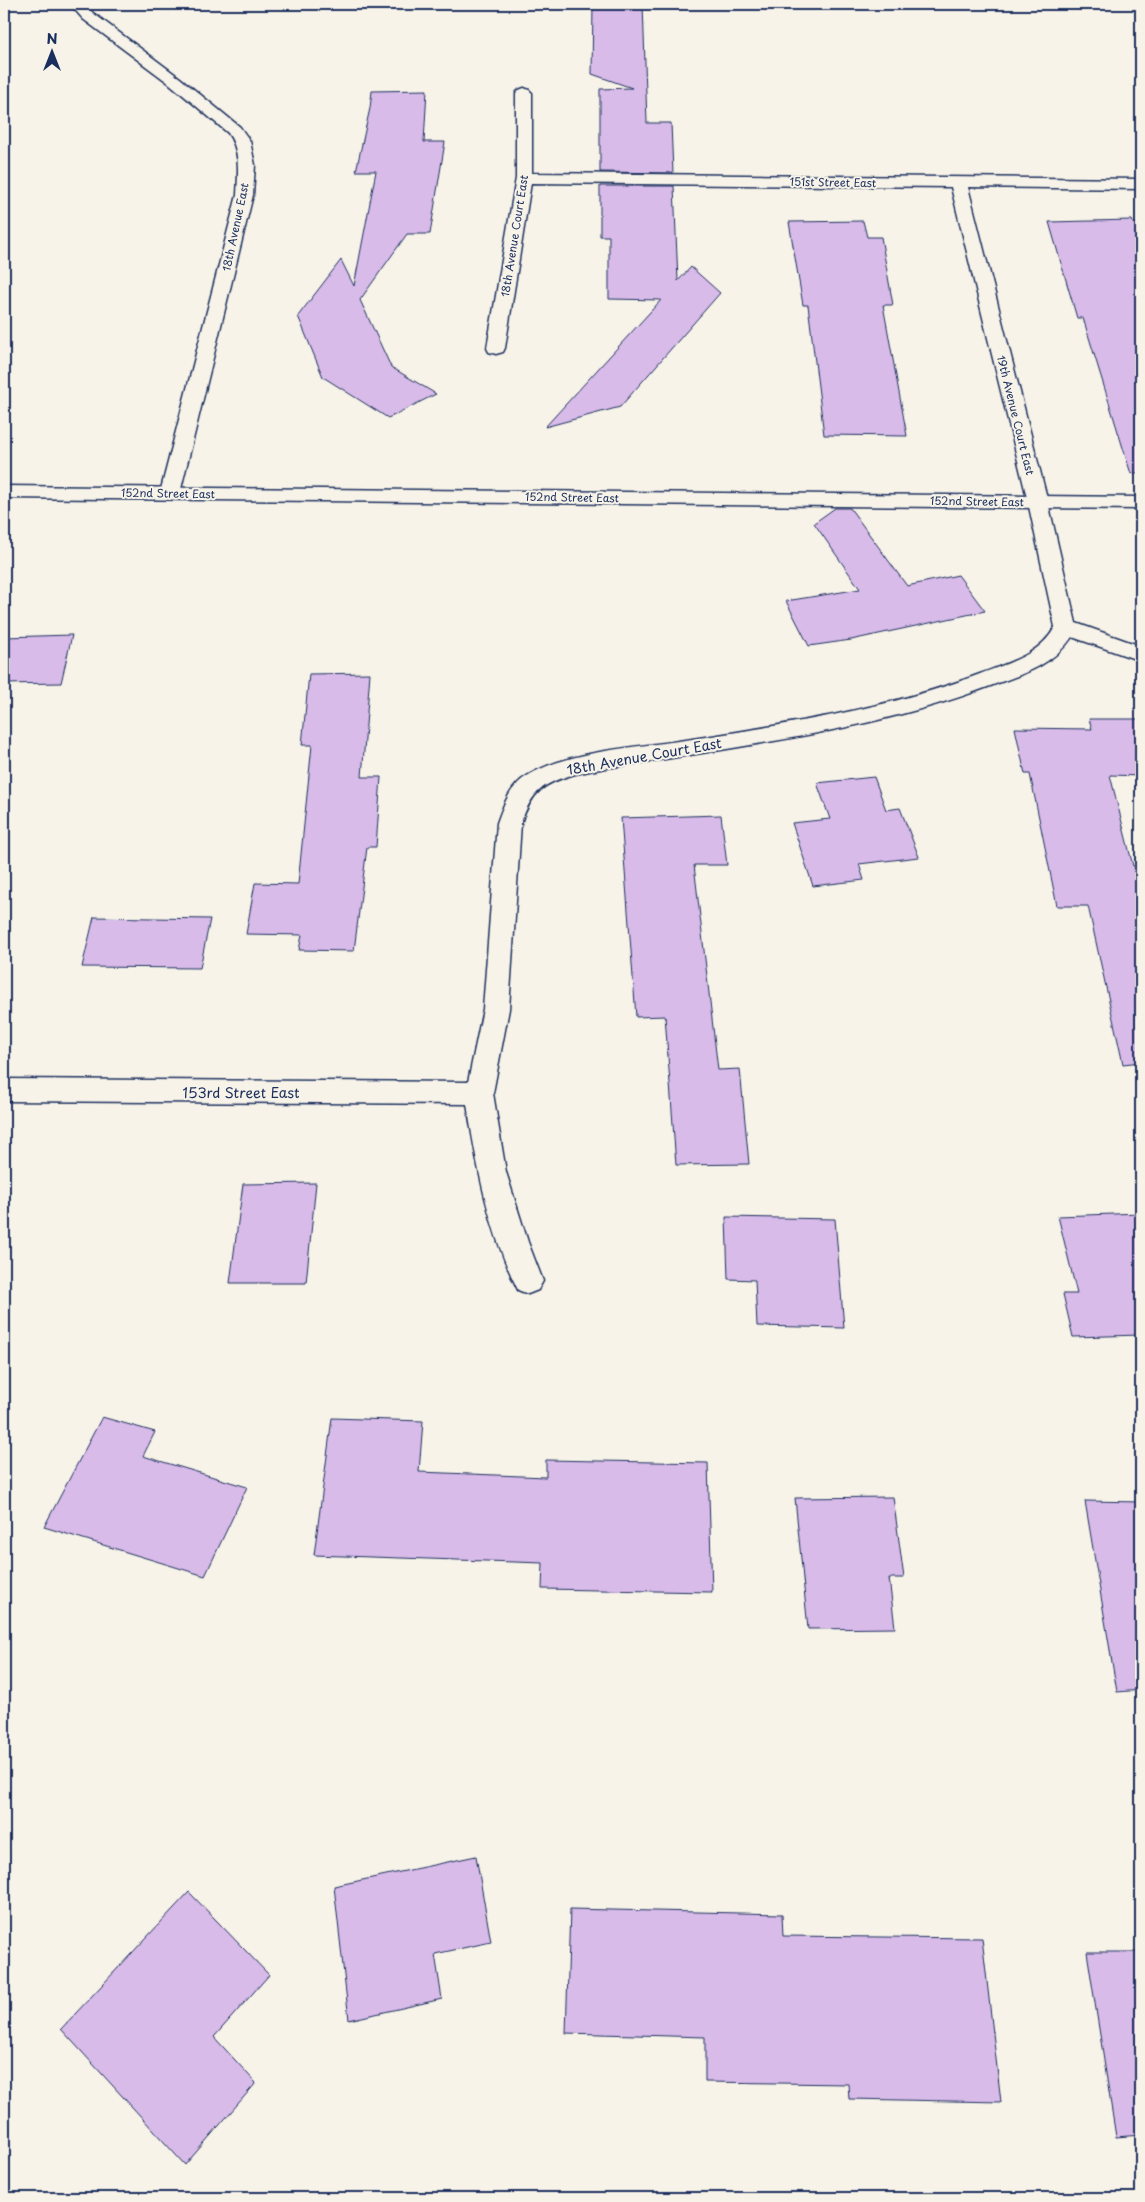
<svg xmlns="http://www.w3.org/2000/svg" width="1145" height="2202" viewBox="0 0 1145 2202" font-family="'Playpen Sans',sans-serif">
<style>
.building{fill:#d8bbe9;stroke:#1b2f5e}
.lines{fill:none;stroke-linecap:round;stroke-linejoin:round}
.minor-casing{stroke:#1b2f5e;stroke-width:3}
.secondary-casing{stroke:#1b2f5e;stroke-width:3}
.minor{fill:#f7f3e8;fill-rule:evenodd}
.secondary{fill:#f7f3e8;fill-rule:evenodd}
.labels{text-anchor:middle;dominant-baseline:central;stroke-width:4;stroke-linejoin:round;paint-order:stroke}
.far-street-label{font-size:11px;fill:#1b2f5e;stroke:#f7f3e8}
.street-label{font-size:14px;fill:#1b2f5e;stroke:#f7f3e8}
</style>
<rect width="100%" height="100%" fill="#f7f3e8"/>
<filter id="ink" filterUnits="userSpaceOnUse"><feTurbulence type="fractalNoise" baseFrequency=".02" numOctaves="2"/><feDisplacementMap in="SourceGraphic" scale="10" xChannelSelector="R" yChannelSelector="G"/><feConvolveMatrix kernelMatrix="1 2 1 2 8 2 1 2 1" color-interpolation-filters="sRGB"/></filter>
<g filter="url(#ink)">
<g class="building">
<polygon points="593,4 643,4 647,123 671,123 673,173 600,172 600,89 632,88 592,74"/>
<polygon points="427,90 424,142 445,142 430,234 407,234 360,300 391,367 436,394 388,418 323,377 298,316 341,260 354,286 376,171 356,171 370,108 372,91"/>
<polygon points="600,186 674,186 678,281 691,267 720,293 620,407 545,427 661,300 609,299 609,236 600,236"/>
<polygon points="1132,220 1133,223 1141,223 1141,472 1131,474 1083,318 1077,318 1049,222"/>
<polygon points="863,221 867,237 881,237 893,305 883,305 907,436 824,435 808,305 803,305 789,222"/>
<polygon points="835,508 850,508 907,586 958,575 985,611 851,640 809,646 786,601 860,589 814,523"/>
<polygon points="72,635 61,683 4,684 4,637"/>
<polygon points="370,673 362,777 381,777 376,847 367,847 354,951 299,950 302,935 246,934 255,883 298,884 312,745 302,745 309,674"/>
<polygon points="1089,719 1141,719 1141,776 1110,775 1133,866 1141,866 1141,1062 1123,1064 1088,906 1057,906 1030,774 1025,774 1015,728 1092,729"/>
<polygon points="874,777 886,810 900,808 919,857 859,864 864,880 813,886 792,823 830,819 817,783"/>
<polygon points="721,815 727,865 694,865 718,1070 740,1069 749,1164 676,1165 665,1016 636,1017 621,818"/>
<polygon points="94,917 210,919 200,968 82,967"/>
<polygon points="316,1183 306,1283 230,1283 243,1184"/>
<polygon points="1141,1213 1141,1335 1073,1337 1063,1294 1077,1294 1058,1216"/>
<polygon points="726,1217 835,1219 844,1328 757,1326 755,1280 728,1279"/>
<polygon points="102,1417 155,1432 143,1456 247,1487 205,1576 44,1527"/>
<polygon points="332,1418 423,1421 419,1472 546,1477 546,1460 708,1463 712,1592 542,1589 543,1563 314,1555"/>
<polygon points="893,1497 904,1578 889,1578 895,1628 808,1629 795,1498"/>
<polygon points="1085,1501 1141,1502 1141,1690 1117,1692"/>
<polygon points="476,1856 491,1942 435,1954 442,1999 349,2020 334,1886"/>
<polygon points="189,1892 269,1975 214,2037 256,2083 185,2165 61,2029"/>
<polygon points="570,1909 782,1914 783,1936 982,1938 1001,2102 849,2099 848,2084 705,2082 705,2037 566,2033"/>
<polygon points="1087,1952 1141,1952 1141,2135 1116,2137"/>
</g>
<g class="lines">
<g class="minor-casing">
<g id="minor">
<path d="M70,4H85L93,13L180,78L240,127L250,141L255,165L253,195L180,493L177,497L170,499L163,497L160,493L237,195C238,174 241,151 228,133L170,84L83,19Z"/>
<path d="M524,88L529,90L532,93V173L1141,179V189L968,187L1048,502L1076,623L1141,646V661L1072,637C1053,665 1023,674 993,685C894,723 789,739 684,756C648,762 611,766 575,774C543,783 532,791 521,823L509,1009L493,1093L506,1172L528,1242L543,1281L538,1290L528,1294L518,1290C489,1232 477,1167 467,1104L4,1101V1079L468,1082L483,1009L497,823C503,806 510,786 527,776C568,750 644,747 692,739C790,724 887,709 980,674C1008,663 1040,655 1055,627L1028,502L951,187L531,183L505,348L503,352L496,354L489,352L487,348L516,178V93L519,90Z"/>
</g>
</g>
<g class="secondary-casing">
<polygon id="secondary" points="4,486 1141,497 1141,509 4,498"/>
</g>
<use href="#minor" class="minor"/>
<use href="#secondary" class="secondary"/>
</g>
</g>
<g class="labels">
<g class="far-street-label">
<text transform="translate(833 182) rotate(1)">151st Street East</text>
<text transform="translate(235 227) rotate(-78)">18th Avenue East</text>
<text transform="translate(514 236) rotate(-81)">18th Avenue Court East</text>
<text transform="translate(1016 415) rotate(76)">19th Avenue Court East</text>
<text transform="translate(168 493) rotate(1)">152nd Street East</text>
<text transform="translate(572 497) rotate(1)">152nd Street East</text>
<text transform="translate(977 501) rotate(1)">152nd Street East</text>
</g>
<g class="street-label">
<text transform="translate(644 756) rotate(-10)">18th Avenue Court East</text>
<text x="241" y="1092">153rd Street East</text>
</g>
</g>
<rect width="1145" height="2202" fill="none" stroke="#f7f3e8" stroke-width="20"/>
<rect x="10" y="10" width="1125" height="2182" fill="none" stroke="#1b2f5e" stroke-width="2" filter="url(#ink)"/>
<g transform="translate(52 52)" stroke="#f7f3e8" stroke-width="4" paint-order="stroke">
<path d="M0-4L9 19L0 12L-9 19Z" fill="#1b2f5e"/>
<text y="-8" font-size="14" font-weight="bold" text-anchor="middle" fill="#1b2f5e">N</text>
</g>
</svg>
